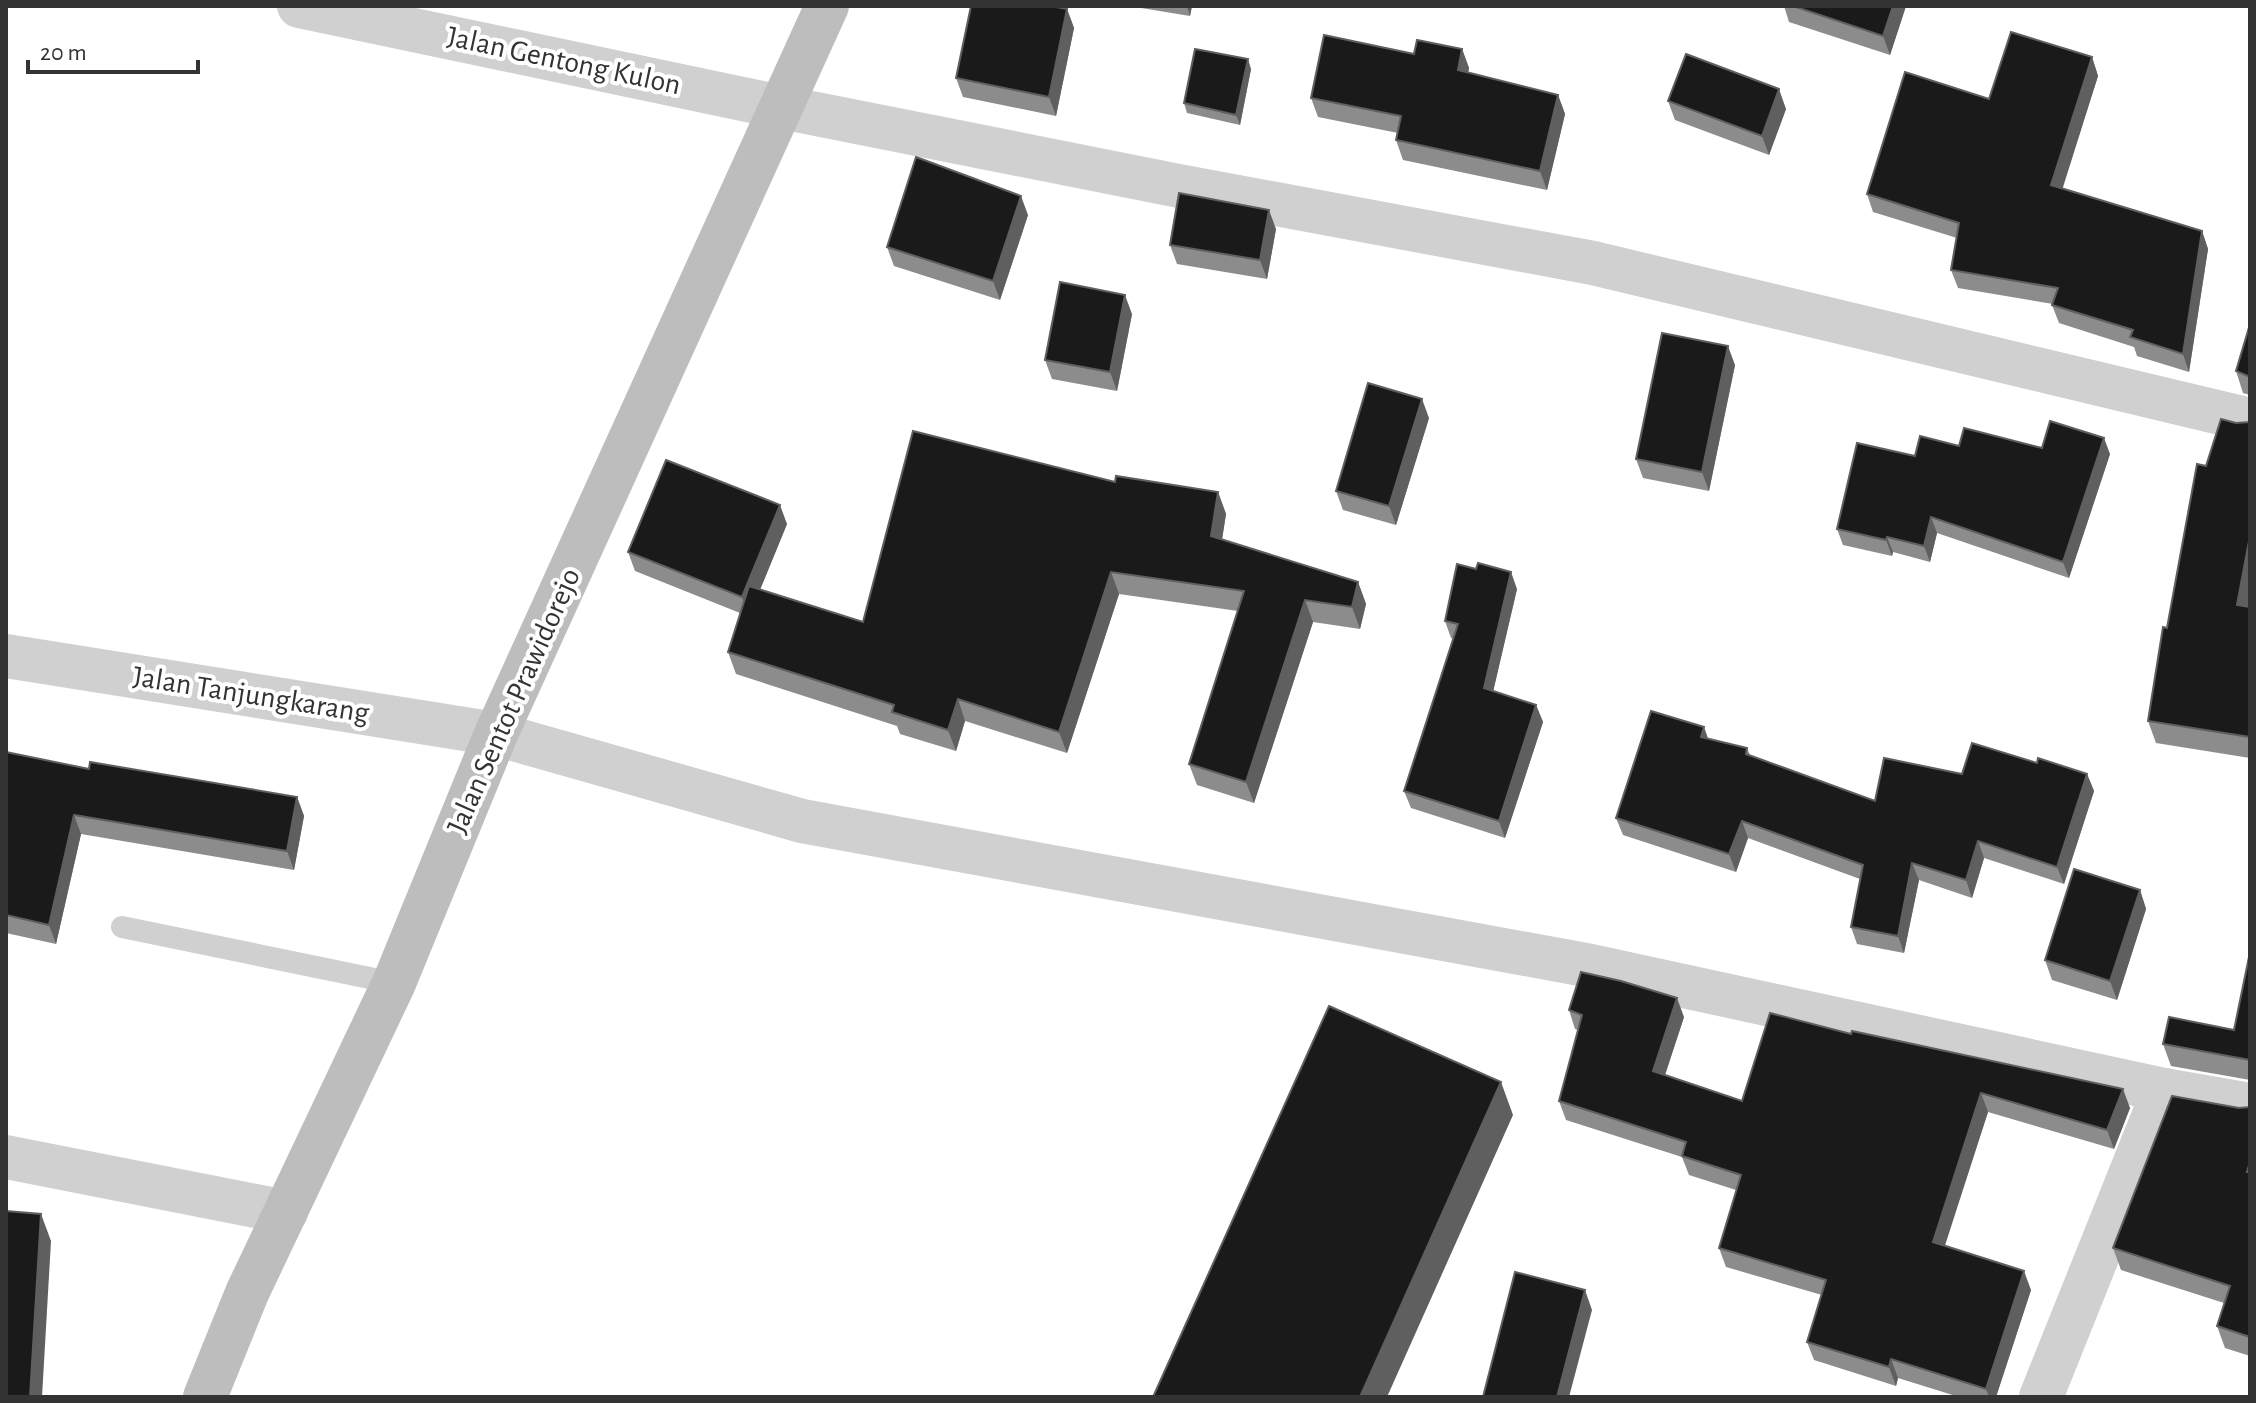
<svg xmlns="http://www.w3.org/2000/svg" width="2256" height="1403" viewBox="0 0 2256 1403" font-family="'Alegreya Sans',sans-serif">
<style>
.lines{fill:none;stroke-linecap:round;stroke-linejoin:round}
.lane{stroke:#d0d0d0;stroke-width:22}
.street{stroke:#d0d0d0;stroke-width:44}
.secondary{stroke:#bdbdbd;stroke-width:44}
.wall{fill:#8c8c8c}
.shaded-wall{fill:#5f5f5f}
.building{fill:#1a1a1a;stroke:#5f5f5f;stroke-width:2}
.labels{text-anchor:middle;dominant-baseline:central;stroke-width:8;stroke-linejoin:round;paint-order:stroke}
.street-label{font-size:30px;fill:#333;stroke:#fff}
</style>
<rect width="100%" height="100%" fill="#fff"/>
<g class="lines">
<polyline class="lane" points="122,927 394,983"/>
<g class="street">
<polyline points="299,6 781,107 1179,186 1593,263 2250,420"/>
<polyline points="6,656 496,734 802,821 1591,966 2164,1090 2041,1397"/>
<polyline points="2164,1090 2250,1105"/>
<polyline points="6,1157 286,1212"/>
</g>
<polyline class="secondary" points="205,1397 247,1293 394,983 496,734 827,6"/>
</g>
<g class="wall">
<polygon points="1129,6 1192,6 1190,16"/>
<polygon points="1784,6 1906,6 1890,55 1789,22"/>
<polygon points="1067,9 1074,28 1056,116 963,97 956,78"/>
<polygon points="1462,49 1469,68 1468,73 1558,95 1565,114 1547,190 1403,160 1396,140 1398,133 1318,117 1311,98 1414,54"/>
<polygon points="2092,57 2098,76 2062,188 2202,231 2208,249 2189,372 2137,356 2134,347 2059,323 2052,305 2053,304 1958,288 1951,270 1957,238 1873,212 1867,194 1989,99"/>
<polygon points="1251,69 1240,125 1187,113 1184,103"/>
<polygon points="1668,101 1786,109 1769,155 1675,120"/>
<polygon points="1028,215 1000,300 894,266 887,247"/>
<polygon points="1276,229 1267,279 1177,264 1170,245"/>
<polygon points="1132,314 1117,391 1052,379 1045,360"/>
<polygon points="2250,324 2250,395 2243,393 2236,371"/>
<polygon points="1735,365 1709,491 1643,478 1636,459"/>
<polygon points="1429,418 1396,525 1343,510 1336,491"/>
<polygon points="2250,422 2250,600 2249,607 2250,607 2250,758 2156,743 2148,721 2167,628 2206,466 2236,423"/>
<polygon points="1959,446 2042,448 2110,454 2069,578 1937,533 1930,562 1893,552 1892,556 1843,545 1837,529 1915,456"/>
<polygon points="1115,482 1218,492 1226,514 1222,540 1358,582 1366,604 1360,629 1313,622 1254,803 1197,785 1189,764 1238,611 1119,594 1067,753 965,721 956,751 900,734 897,726 736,674 728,652 740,613 635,571 628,552 787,524 760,589 863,622"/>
<polygon points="1517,589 1493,691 1536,705 1543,722 1505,838 1411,808 1404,791 1454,639 1451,638 1445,621"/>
<polygon points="1708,739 1747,748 1750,755 1875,801 1962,774 2037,763 2087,774 2094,791 2064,884 1984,858 1972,898 1919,880 1904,953 1857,944 1851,927 1860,879 1748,838 1736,872 1623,835 1616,818"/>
<polygon points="6,752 89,769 297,797 304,816 294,870 81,834 56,944 6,933"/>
<polygon points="2140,890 2146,909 2117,1000 2052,980 2045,960"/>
<polygon points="2250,952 2250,1080 2171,1066 2163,1044 2234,1030"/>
<polygon points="1569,1010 1684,1017 1665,1075 1742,1101 1770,1013 2130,1108 2114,1149 1988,1112 1944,1246 2031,1290 1996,1397 1959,1397 1898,1378 1896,1386 1814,1360 1807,1342 1822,1295 1726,1267 1719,1248 1736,1190 1689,1175 1682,1157 1566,1120 1559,1101 1578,1030 1575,1029"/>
<polygon points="2250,1107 2250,1356 2225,1348 2217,1326 2224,1303 2121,1270 2113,1248 2239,1108"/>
</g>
<g class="shaded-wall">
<polygon points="1187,6 1192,6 1190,16"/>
<polygon points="1893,6 1906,6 1890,55 1883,36"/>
<polygon points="1067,9 1074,28 1056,116 1049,97"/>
<polygon points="1462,49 1469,68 1465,89 1458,70"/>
<polygon points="2092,57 2098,76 2058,203 2051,185"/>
<polygon points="1248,59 1251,69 1240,125 1236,115"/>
<polygon points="1779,89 1786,109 1769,155 1762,136"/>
<polygon points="1558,95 1565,114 1547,190 1540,171"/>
<polygon points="1021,196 1028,215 1000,300 993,281"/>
<polygon points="1269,210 1276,229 1267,279 1260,260"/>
<polygon points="2202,231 2208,249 2189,372 2183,354"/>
<polygon points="1125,295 1132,314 1117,391 1110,372"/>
<polygon points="1728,346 1735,365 1709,491 1702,472"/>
<polygon points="1422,399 1429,418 1396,525 1389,506"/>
<polygon points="2104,438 2110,454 2069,578 2063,562"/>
<polygon points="1218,492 1226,514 1219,558 1211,536"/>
<polygon points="780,505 787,524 749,617 742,597"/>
<polygon points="1931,517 1937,533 1930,562 1924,546"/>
<polygon points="2250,536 2250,600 2245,627 2237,605"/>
<polygon points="1887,537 1893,552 1892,556 1886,540"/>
<polygon points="1111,572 1119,594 1067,753 1059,732"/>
<polygon points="1511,572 1517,589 1490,705 1484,688"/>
<polygon points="1358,582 1366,604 1360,629 1352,607"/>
<polygon points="1305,600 1313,622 1254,803 1246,782"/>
<polygon points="958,699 965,721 956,751 948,730"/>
<polygon points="1536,705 1543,722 1505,838 1499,821"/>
<polygon points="1704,727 1710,744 1701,737"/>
<polygon points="2087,774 2094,791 2064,884 2057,867"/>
<polygon points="297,797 304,816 294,870 287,851"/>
<polygon points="74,815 81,834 56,944 49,925"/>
<polygon points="1742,821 1748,838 1736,872 1729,854"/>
<polygon points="1978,841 1984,858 1972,898 1966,880"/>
<polygon points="1912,863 1919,880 1904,953 1898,936"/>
<polygon points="2140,890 2146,909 2117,1000 2110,981"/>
<polygon points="1677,998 1684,1017 1660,1090 1653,1071"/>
<polygon points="1501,1082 1513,1115 1387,1397 1360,1397"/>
<polygon points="2123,1089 2130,1108 2114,1149 2107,1130"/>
<polygon points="1981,1093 1988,1112 1940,1261 1933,1242"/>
<polygon points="41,1214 51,1241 42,1397 30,1397"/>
<polygon points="2024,1271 2031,1290 1996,1397 1989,1397 1986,1389"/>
<polygon points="1585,1290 1592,1310 1569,1397 1557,1397"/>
<polygon points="1891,1359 1898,1378 1896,1386 1889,1367"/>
</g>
<g class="building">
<polygon points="971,6 1051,6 1067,9 1049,97 956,78"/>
<polygon points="1793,6 1893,6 1883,36"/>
<polygon points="2011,32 2092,57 2051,185 2202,231 2183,354 2130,337 2133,330 2052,305 2058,288 1951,270 1959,223 1867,194 1905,72 1989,99"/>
<polygon points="1324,35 1414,54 1417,40 1462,49 1458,70 1558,95 1540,171 1396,140 1401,116 1311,98"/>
<polygon points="1195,49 1248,59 1236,115 1184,103"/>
<polygon points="1686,54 1779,89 1762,136 1668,101"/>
<polygon points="916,157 1021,196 993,281 887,247"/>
<polygon points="1179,193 1269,210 1260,260 1170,245"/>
<polygon points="1060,282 1125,295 1110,372 1045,360"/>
<polygon points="2250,324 2250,377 2236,371"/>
<polygon points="1662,333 1728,346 1702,472 1636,459"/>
<polygon points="1368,383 1422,399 1389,506 1336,491"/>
<polygon points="2221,419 2236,423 2250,422 2250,536 2237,605 2250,607 2250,737 2148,721 2163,627 2167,628 2197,464 2206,466"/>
<polygon points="2050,421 2104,438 2063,562 1931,517 1924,546 1887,537 1886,540 1837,529 1857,443 1915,456 1920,436 1959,446 1964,428 2042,448"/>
<polygon points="913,431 1115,482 1116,476 1218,492 1211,536 1358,582 1352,607 1305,600 1246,782 1189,764 1244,591 1111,572 1059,732 958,699 948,730 892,712 894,705 728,652 749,586 863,622"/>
<polygon points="666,460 780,505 742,597 628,552"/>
<polygon points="1478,563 1511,572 1484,688 1536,705 1499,821 1404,791 1458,624 1445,621 1457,564 1476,569"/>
<polygon points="1651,711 1704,727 1701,737 1747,748 1746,754 1875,801 1884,758 1962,774 1972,743 2037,763 2038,758 2087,774 2057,867 1978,841 1966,880 1912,863 1898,936 1851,927 1863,865 1742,821 1729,854 1616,818"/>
<polygon points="6,752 89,769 90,762 297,797 287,851 74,815 49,925 6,915"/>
<polygon points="2074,869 2140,890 2110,981 2045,960"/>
<polygon points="2250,952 2250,1060 2163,1044 2169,1017 2234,1030"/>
<polygon points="1581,972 1621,981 1677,998 1653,1071 1742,1101 1770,1013 1851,1034 1852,1031 2123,1089 2107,1130 1981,1093 1933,1242 2024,1271 1986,1389 1891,1359 1889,1367 1807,1342 1826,1280 1719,1248 1741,1175 1682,1156 1686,1142 1559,1101 1582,1015 1569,1010"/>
<polygon points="1329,1006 1501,1082 1360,1397 1153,1397"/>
<polygon points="2172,1096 2239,1108 2250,1107 2250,1162 2247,1172 2250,1172 2250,1337 2217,1326 2230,1286 2113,1248"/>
<polygon points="6,1211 41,1214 30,1397 6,1397"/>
<polygon points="1515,1272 1585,1290 1557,1397 1483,1397"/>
</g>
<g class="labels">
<g class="street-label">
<text transform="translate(564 61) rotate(12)">Jalan Gentong Kulon</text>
<text transform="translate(251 695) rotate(9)">Jalan Tanjungkarang</text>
<text transform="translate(514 701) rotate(-66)">Jalan Sentot Prawidorejo</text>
</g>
</g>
<rect width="2256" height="1403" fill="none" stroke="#333333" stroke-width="16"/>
<path d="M28 60v12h170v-12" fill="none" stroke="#333333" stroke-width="4"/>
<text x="40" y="60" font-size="24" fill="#333333" stroke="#ffffff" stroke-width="6" paint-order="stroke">20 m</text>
</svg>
